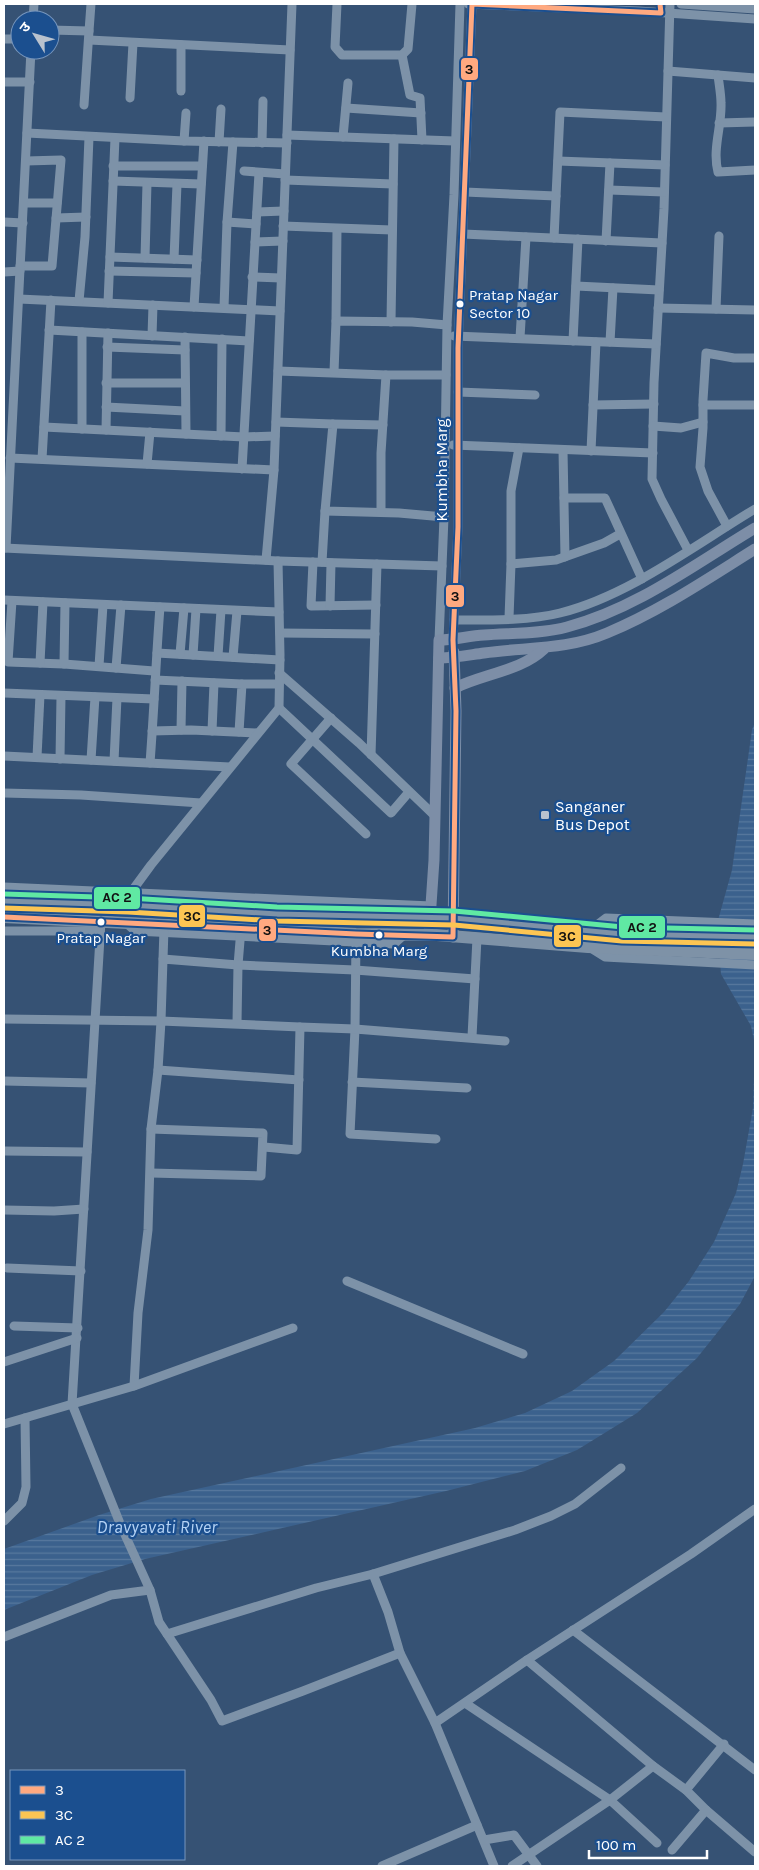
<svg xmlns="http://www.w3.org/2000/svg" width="759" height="1870" viewBox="0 0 759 1870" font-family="Karla,'Noto Sans Devanagari',sans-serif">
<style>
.water{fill:url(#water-rules)}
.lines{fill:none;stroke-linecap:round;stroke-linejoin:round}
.minor{stroke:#7d92a8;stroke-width:9}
.major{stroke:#7d8ea7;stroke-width:11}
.highway{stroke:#7e92a7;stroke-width:12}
.bus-1-casing{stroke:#1b4f8f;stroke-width:9}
.bus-2-casing{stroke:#1b4f8f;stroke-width:9}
.bus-3-casing{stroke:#1b4f8f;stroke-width:9}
.bus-1{stroke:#ffa980;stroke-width:5}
.bus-2{stroke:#fcc553;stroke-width:5}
.bus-3{stroke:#60e9a3;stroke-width:5}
.bus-dot{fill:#fff;stroke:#1b4f8f;stroke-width:2}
.poi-dot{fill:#b9c2ce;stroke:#1b4f8f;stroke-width:2}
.labels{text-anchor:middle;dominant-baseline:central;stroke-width:4.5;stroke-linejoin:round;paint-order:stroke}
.bus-label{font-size:15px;fill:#fff;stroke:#1b4f8f}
.street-label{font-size:16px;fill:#fff;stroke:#1b4f8f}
.poi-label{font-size:16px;fill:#fff;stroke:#1b4f8f;text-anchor:start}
.water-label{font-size:18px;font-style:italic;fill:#b5d3f5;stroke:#1b4f8f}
.line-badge{stroke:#1b4f8f;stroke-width:2}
.pale-badge-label{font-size:14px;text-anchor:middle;font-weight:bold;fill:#111}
</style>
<defs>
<pattern id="water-rules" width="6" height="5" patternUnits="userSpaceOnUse" patternTransform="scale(1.25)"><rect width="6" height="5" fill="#3b618d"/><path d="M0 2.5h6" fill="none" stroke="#58799e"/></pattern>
</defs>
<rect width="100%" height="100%" fill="#365274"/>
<polygon class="water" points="755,722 755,1276 740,1304 697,1358 637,1413 577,1450 525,1471 446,1491 145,1559 92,1575 4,1610 4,1549 99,1515 151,1499 425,1439 475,1428 525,1413 572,1391 614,1361 664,1312 689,1281 714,1242 736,1193 743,1164 753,1108 755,1045 751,1026 721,974 717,924 732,870 752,730"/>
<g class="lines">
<g class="minor">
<polyline points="337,4 335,47 342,55 402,55 408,49 412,4"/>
<polyline points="468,4 638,11 755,19"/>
<polyline points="670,4 664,209 654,383 652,479 661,499 688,550"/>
<polyline points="681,4 755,9"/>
<polyline points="33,20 34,4"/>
<polyline points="50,30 89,31 91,4"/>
<polyline points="4,39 20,39"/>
<polyline points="89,40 290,50"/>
<polyline points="402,55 410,95 420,98 422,140"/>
<polyline points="668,71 755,78"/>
<path d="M718,75C719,84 721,94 721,103C722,126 712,149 718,172L755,170"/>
<polyline points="4,82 30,82"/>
<polyline points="181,91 181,45"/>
<polyline points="130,98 133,43"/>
<polyline points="84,105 89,31"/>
<polyline points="346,108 421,113"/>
<polyline points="719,123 755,122"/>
<polyline points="27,133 184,141 287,143"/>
<polyline points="287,135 455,141"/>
<polyline points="343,137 348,83"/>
<polyline points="184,141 186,113"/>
<polyline points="219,142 221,109"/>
<polyline points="262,143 263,101"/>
<polyline points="558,161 665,165"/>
<polyline points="113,166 202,166"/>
<polyline points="244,171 285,174"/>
<polyline points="285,180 393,184"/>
<polyline points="113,181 201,184"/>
<polyline points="609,190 664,192"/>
<polyline points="465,192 556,196"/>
<polyline points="24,203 57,203"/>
<polyline points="257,212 284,211"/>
<polyline points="56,218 86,217"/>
<polyline points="4,222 23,223"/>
<polyline points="227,222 256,224"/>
<polyline points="283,226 392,230"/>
<polyline points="463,234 662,243"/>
<polyline points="554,238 560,112 666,117"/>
<polyline points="606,241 610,163"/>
<polyline points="255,242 283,241"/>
<polyline points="110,257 197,260"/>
<polyline points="145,258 147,183"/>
<polyline points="174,259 177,184"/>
<polyline points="20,266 52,266 61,160 26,161"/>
<polyline points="109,271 196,273"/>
<polyline points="4,272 20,271"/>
<polyline points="252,277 281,278"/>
<polyline points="576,286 659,290"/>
<polyline points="19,299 280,311"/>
<polyline points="79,301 85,237 89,137"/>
<polyline points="108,303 115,138"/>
<polyline points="194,307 204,141"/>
<polyline points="224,308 227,222 233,142"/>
<polyline points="658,308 755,310"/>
<polyline points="716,309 719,236"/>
<polyline points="336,321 337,229"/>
<polyline points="391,322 394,139"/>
<polyline points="49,330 249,341"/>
<polyline points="152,336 153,305"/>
<polyline points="454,336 656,344"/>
<polyline points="185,337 186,434"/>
<polyline points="520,338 526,237"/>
<polyline points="573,341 578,239"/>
<polyline points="610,342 613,288"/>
<polyline points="107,347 185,350"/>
<polyline points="278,371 386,375"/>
<polyline points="334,372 336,321 412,322 447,325"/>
<polyline points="106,383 185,383"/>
<polyline points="458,392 535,395"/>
<polyline points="593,405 654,404"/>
<polyline points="703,405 755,405"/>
<polyline points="106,407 185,411"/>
<polyline points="276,422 333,424 325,511 399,513 444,517"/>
<polyline points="333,424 383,425"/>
<polyline points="653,426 681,428 703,422"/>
<polyline points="44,427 244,437 275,436"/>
<polyline points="82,429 82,332"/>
<polyline points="106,430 108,333"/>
<polyline points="221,436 222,339"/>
<polyline points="453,445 653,453"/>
<polyline points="563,450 565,557"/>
<polyline points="591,451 596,342"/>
<polyline points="10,458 274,470"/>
<polyline points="42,459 51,300"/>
<polyline points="147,464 150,432"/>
<polyline points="242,469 259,173"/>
<polyline points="564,498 605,498 642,579"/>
<polyline points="381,512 381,453 386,375 446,375"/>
<polyline points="727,526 708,491 700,467 703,428 703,400 706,353 734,358 755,358"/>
<polyline points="4,548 278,561 442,566"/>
<polyline points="6,548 31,50"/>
<polyline points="266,560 274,470 292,4"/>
<polyline points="313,562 311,606 376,605"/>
<polyline points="322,562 325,511"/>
<polyline points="511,564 556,560 604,543 620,534"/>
<polyline points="4,600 279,612"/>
<polyline points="12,601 8,662 64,664 154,671"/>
<polyline points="330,606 331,563"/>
<polyline points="509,618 511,564 511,491 519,448"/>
<path d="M454,620C486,620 529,621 560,613C628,596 695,545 755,509"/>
<polyline points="280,633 375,634"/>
<polyline points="439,640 444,517 447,325 454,195 460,4"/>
<polyline points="453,640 458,527 458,348 472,4"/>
<polyline points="157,653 280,660"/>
<polyline points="180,654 184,608"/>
<polyline points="193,655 196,609"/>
<polyline points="218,656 221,610"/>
<polyline points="233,657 237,611"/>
<polyline points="40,663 43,602"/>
<polyline points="64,664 65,603"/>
<polyline points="99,666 103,605"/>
<polyline points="116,668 121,605"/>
<polyline points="279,673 359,743 435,816"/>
<polyline points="155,680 242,684 239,732"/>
<polyline points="242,684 278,684"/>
<polyline points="4,693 154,699"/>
<polyline points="279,708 391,813 409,792"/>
<polyline points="331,718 291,764 366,834"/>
<polyline points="181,730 182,681"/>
<polyline points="152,731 191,730 257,733"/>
<polyline points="212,731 214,683"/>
<polyline points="371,755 377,564"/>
<polyline points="4,756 230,767"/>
<polyline points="37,757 40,695"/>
<polyline points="60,759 61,696"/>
<polyline points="91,760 95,697"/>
<polyline points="114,761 117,698"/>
<path d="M150,763C154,711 156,659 160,607"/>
<polyline points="4,793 81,795 201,803"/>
<polyline points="4,887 431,906"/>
<polyline points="129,895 151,865 279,708 280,655 278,561"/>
<polyline points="101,921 72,1404 121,1526 150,1590 159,1622 211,1700 222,1721 303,1691 400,1653 435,1723 527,1660 691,1554 755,1509"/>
<polyline points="126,923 135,931 394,944 404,935"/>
<polyline points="4,931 100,931"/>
<polyline points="589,931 606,918 755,924"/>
<polyline points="356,938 355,1029 350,1134 436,1139"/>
<polyline points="589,947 605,957 755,965"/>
<polyline points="163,959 164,929"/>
<polyline points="4,1019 161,1021 163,959 238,965 241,929"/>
<polyline points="237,1023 238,965 355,970 475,979"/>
<polyline points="472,1037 477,938"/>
<polyline points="158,1070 299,1080"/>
<polyline points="4,1081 91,1083"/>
<polyline points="352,1082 467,1088"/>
<polyline points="264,1147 297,1150 300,1027 355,1029 505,1041"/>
<polyline points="4,1151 87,1152"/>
<polyline points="151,1173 261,1176 263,1133 151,1129"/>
<polyline points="4,1210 54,1211 84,1209"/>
<polyline points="7,1268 81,1271"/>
<polyline points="347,1281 523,1354"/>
<polyline points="14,1326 78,1328"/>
<polyline points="4,1362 77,1338"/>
<polyline points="134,1386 138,1313 148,1230 151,1129 158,1070 161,1021 300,1027"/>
<polyline points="4,1424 134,1386 293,1328"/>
<polyline points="4,1521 22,1503 26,1487 25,1418"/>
<polyline points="373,1574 388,1612 400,1653"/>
<polyline points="573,1630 755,1770"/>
<polyline points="167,1634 316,1588 373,1574 515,1530 551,1516 575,1504 621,1468"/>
<polyline points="4,1637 111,1595 150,1590"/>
<polyline points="527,1660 653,1766 686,1790 706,1810 755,1852"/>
<polyline points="465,1703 610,1800 657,1843"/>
<polyline points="435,1723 494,1866"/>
<polyline points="686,1790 724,1744"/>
<polyline points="484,1840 514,1835 537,1866"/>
<polyline points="672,1850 706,1810"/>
<polyline points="382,1866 477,1825"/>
<polyline points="512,1866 610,1800 653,1766"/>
</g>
<g class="major">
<path d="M439,658C454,658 469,655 484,653C526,647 567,650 607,633C660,611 707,579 755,549"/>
<path d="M455,688C483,674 521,671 544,649"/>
<path d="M429,935L434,860L439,640C454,640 468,636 484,635C511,633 541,634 567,627C636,609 695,564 755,528"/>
<polyline points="453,937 456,711 454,652"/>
</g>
<g class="highway">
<polyline points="4,901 128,905 277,914 454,918 623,934 755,937"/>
<polyline points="4,917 356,934 437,935 588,947 755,954"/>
</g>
<g class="bus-1-casing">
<polyline id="bus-1" points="4,917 356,934 453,937 456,711 453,640 458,527 458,348 472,4 661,13 660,4"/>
</g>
<g class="bus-2-casing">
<polyline id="bus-2" points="4,908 128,912 277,921 454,925 622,941 755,944"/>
</g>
<g class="bus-3-casing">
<polyline id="bus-3" points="4,894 128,898 277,907 454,911 623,927 755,930"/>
</g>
<use href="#bus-1" class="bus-1"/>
<use href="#bus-2" class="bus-2"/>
<use href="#bus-3" class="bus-3"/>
</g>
<g class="bus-dot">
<circle cx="460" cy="304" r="4.5"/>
<circle cx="101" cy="922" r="4.5"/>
<circle cx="379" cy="935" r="4.5"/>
</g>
<rect class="poi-dot" x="540" y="810" width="10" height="10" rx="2.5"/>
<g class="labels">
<g class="bus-label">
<text x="469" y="295" text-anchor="start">Pratap Nagar<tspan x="469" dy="18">Sector 10</tspan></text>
<text x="101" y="938">Pratap Nagar</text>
<text x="379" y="951">Kumbha Marg</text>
</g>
<g class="street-label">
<text transform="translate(441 470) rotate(-90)">Kumbha Marg</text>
</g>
<g class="poi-label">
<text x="555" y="806">Sanganer<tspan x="555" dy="18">Bus Depot</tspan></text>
</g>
<g class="water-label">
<text x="157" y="1527">Dravyavati River</text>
</g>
</g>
<g class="line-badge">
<rect x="460" y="57" width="19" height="24" rx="5" fill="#ffa980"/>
<rect x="445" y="584" width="20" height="24" rx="5" fill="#ffa980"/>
<rect x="93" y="886" width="48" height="24" rx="5" fill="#60e9a3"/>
<rect x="178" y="904" width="28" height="24" rx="5" fill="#fcc553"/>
<rect x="618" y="915" width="48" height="24" rx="5" fill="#60e9a3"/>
<rect x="258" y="918" width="19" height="24" rx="5" fill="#ffa980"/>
<rect x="553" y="924" width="29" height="24" rx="5" fill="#fcc553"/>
</g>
<g class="pale-badge-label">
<text x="469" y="74">3</text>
<text x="455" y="601">3</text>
<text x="117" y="902">AC 2</text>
<text x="192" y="921">3C</text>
<text x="642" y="932">AC 2</text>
<text x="267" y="935">3</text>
<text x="567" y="941">3C</text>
</g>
<rect width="759" height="1870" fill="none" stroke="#ffffff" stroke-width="10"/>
<rect x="10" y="1770" width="175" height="90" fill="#1b4f8f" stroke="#7695bc"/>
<rect x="20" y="1786" width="25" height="8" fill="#ffa980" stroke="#7695bc"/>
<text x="55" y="1795" font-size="15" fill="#ffffff">3</text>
<rect x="20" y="1811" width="25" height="8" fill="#fcc553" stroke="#7695bc"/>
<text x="55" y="1820" font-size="15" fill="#ffffff">3C</text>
<rect x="20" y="1836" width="25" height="8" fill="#60e9a3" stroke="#7695bc"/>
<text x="55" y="1845" font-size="15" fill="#ffffff">AC 2</text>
<g transform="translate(35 35) rotate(307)"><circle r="24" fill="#1b4f8f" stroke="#7695bc"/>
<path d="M0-4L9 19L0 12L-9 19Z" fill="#b9c2ce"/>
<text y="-8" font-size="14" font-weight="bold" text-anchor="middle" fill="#ffffff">उ</text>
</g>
<path d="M589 1850v8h118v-8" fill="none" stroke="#ffffff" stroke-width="2.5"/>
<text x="596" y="1850" font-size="15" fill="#ffffff" stroke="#1b4f8f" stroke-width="4" paint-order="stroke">100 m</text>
</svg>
